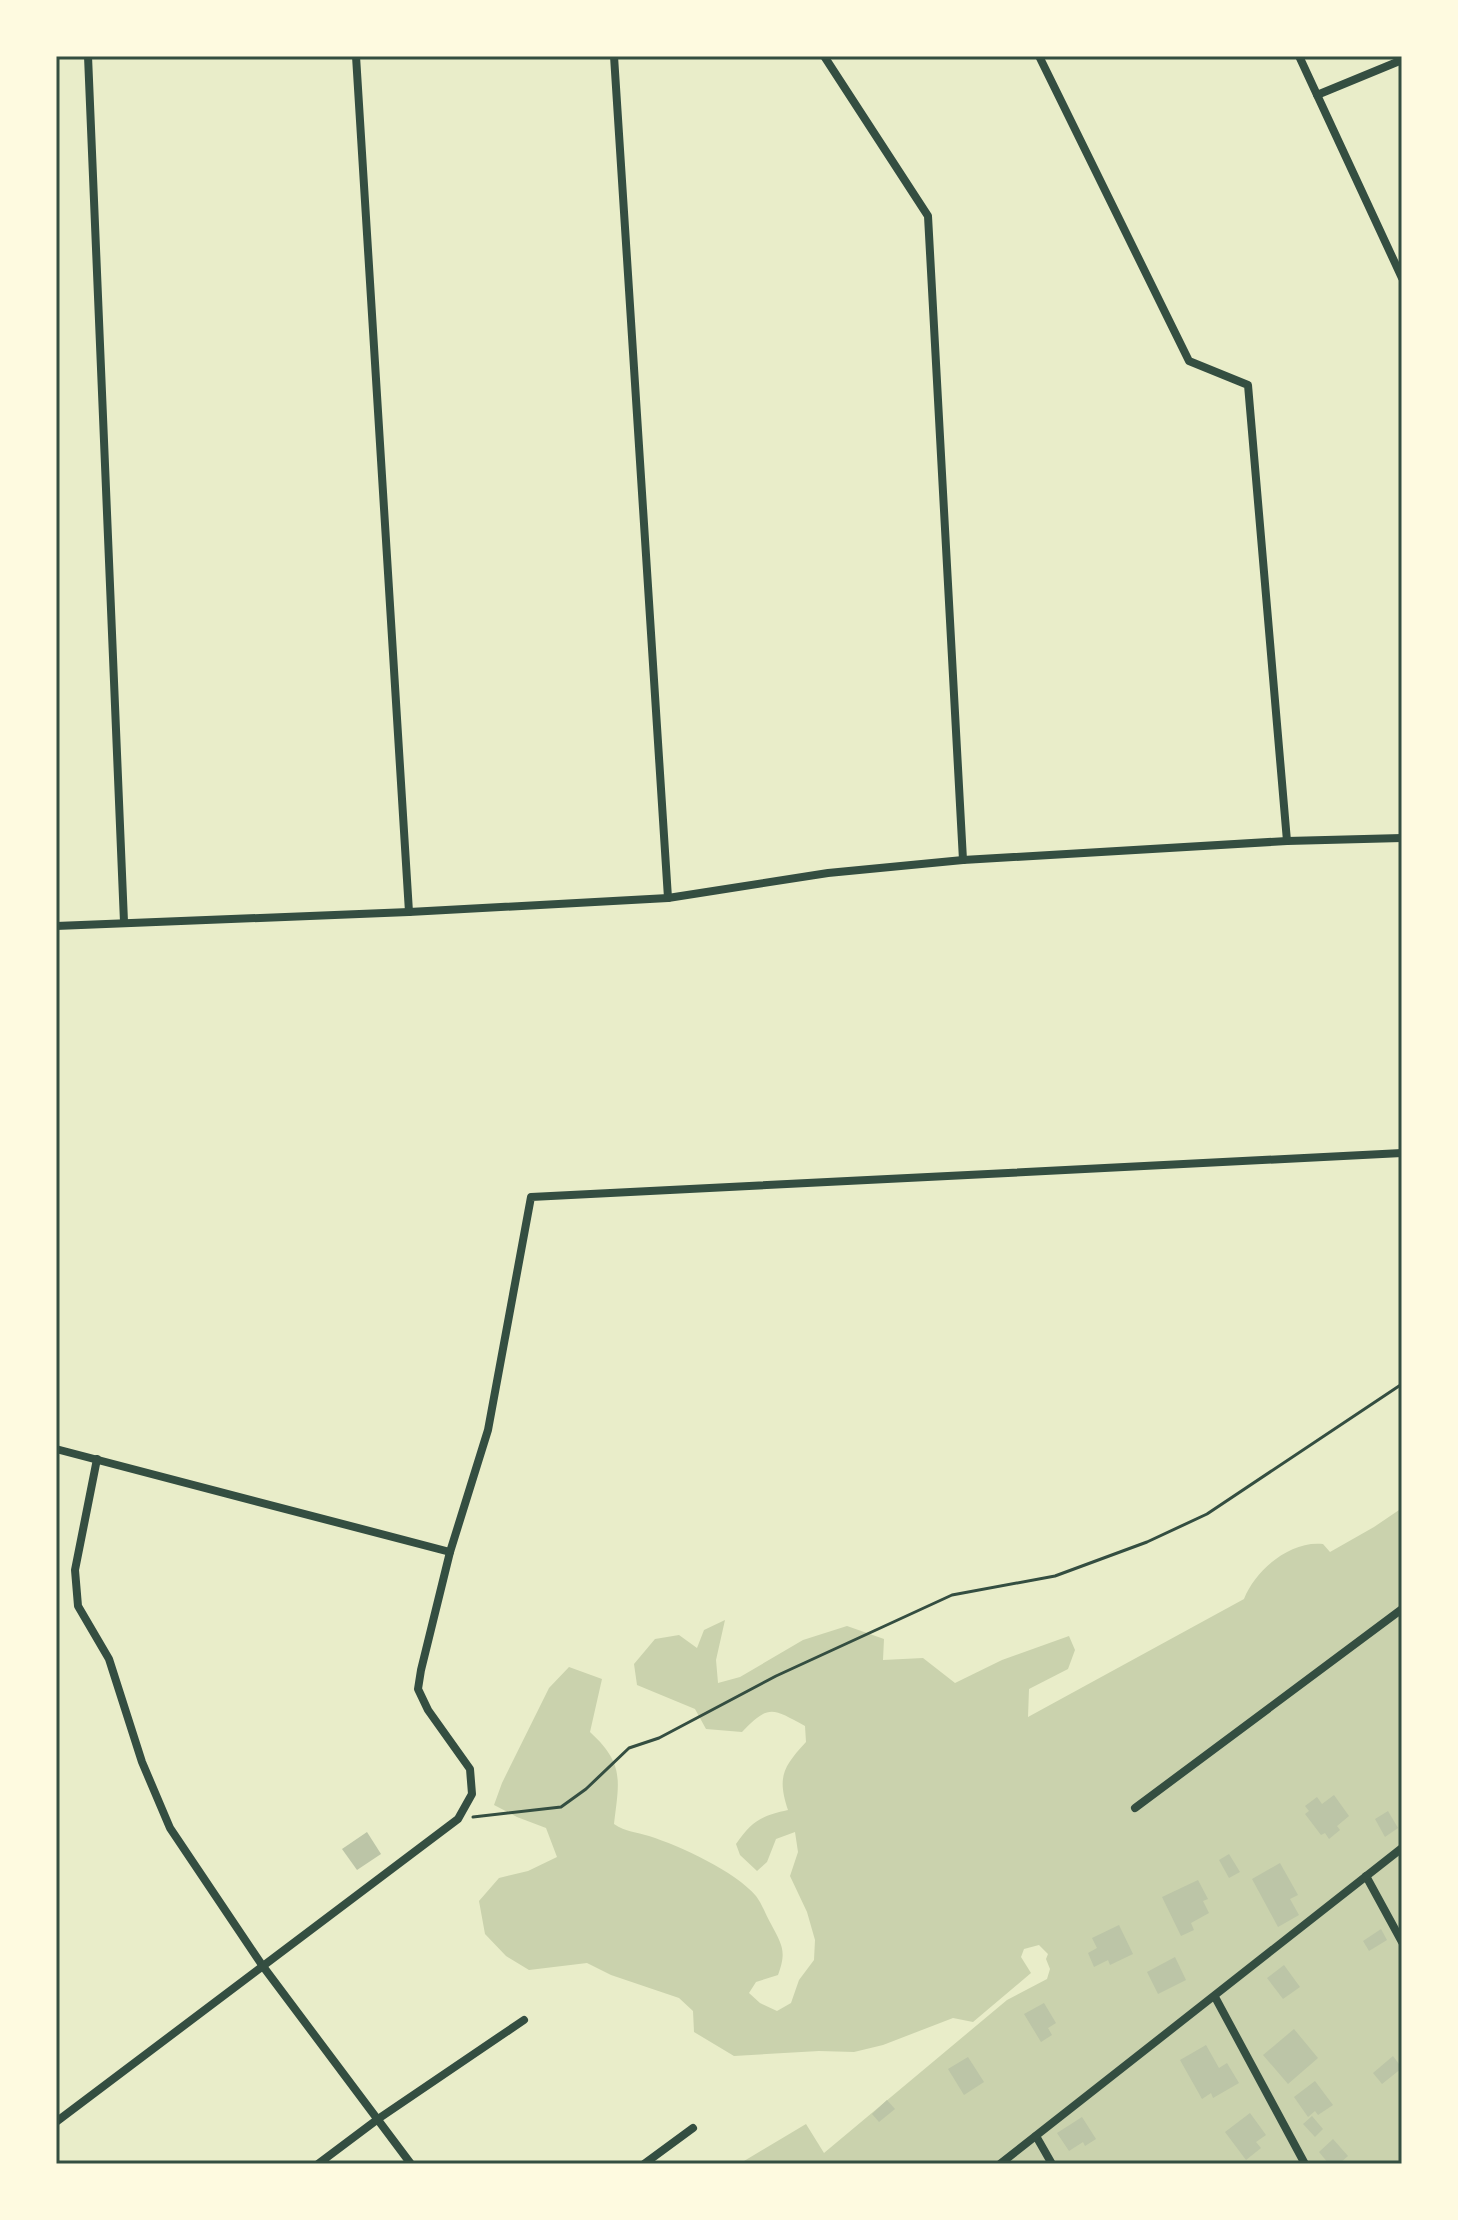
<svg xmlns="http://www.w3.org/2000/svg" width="1458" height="2220" viewBox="0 0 1458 2220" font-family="Bitter,serif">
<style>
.green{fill:#cad2ad}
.building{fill:#bcc5a7}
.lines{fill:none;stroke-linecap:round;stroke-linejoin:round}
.path{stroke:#344e41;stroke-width:3}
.minor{stroke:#344e41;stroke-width:8}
.neatline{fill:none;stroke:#344e41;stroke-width:3}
</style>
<rect width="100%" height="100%" fill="#e9edc9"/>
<path class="green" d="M1402,1508V2164H739L806,2124L824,2153L1007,2000L1047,1979L1050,1969L1046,1959L1048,1954L1039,1945L1024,1949L1021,1957L1031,1973L973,2022L953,2018L883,2045L854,2052L819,2051L734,2056L694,2032L693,2011L679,1998L611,1975L587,1963L529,1970L506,1956L485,1934L479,1901L499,1878L528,1871L557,1857L546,1828L517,1817L494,1805L502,1783L549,1688L569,1667L602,1679L590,1732C625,1764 619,1781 614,1824C626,1832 636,1832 649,1836C680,1846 735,1871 756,1896C762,1904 766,1915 771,1924C782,1945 787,1951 778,1975L756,1982L749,1993L760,2003L777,2011L791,2003L799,1980L814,1960L815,1940L807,1912L790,1876L798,1852L795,1832L776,1839L767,1862L757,1871L740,1855L736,1844C752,1821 761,1816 788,1810C777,1777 783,1767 806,1742L805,1726C772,1708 769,1704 742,1732L706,1729L695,1709L637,1685L634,1664L655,1639L679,1635L697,1648L704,1630L725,1620L716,1660L718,1683L740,1677L803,1640L847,1626L884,1639L883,1660L923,1658L955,1683L1002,1660L1069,1636L1075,1650L1068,1669L1029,1689L1028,1717L1244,1599C1255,1570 1291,1540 1323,1544L1330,1552L1374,1527Z"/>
<g class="building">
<polygon points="1334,1795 1349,1816 1337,1826 1340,1830 1329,1839 1325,1833 1321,1835 1305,1814 1309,1811 1305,1806 1317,1797 1322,1804"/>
<polygon points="1388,1811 1398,1828 1385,1837 1375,1819"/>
<polygon points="367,1832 381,1854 357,1870 342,1849"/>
<polygon points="1229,1854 1240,1872 1229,1878 1219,1860"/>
<polygon points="1280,1863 1298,1895 1290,1899 1299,1915 1278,1927 1252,1879"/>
<polygon points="1198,1880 1208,1899 1203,1901 1209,1913 1191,1923 1194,1930 1181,1936 1162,1897"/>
<polygon points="1119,1925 1133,1954 1110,1965 1108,1960 1094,1967 1088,1953 1097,1948 1092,1938"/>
<polygon points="1381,1929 1387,1940 1369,1951 1363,1941"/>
<polygon points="1175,1957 1186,1980 1158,1994 1147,1972"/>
<polygon points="1284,1965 1300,1987 1283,1999 1267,1978"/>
<polygon points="1044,2003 1056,2023 1048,2028 1052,2035 1041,2042 1024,2014"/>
<polygon points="1294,2029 1318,2058 1288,2084 1263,2055"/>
<polygon points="1206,2045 1219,2068 1227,2063 1239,2083 1213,2098 1211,2093 1202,2099 1180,2060"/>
<polygon points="1393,2056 1402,2068 1382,2084 1373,2073"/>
<polygon points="968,2057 984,2082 964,2095 948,2069"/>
<polygon points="1315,2081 1333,2105 1318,2115 1315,2111 1308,2117 1294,2097"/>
<polygon points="887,2100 895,2109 879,2122 872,2114"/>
<polygon points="1250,2113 1266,2135 1256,2142 1261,2148 1246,2160 1225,2132"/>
<polygon points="1312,2116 1323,2129 1315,2137 1303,2124"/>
<polygon points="1082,2117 1096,2139 1085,2146 1083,2142 1069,2151 1057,2133"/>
<polygon points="1333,2139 1348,2156 1339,2164 1329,2164 1319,2152"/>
</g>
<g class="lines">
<polyline class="path" points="473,1817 561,1807 586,1789 629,1748 659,1738 776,1676 952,1595 1055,1576 1147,1542 1207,1514 1402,1384"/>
<g class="minor">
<polyline points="88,56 124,922"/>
<polyline points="356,56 409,912"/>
<polyline points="614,56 668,898"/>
<polyline points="824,56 928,216 963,860"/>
<polyline points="1039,56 1189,361 1248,385 1287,841"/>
<polyline points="1299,56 1402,278"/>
<polyline points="1317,95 1402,60"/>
<polyline points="56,926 409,912 668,898 828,873 963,860 1287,841 1402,838"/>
<polyline points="56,1449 450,1552"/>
<polyline points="97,1459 75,1570 78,1606 109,1659 142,1762 170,1828 262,1965 411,2164"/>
<polyline points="1135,1808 1402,1609"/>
<polyline points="1366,1876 1402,1942"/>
<polyline points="1215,1997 1305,2164"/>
<polyline points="56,2122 458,1819 472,1794 470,1769 428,1710 418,1689 421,1670 450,1552 488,1430 531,1197 1402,1153"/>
<polyline points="1036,2136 1052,2164"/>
<polyline points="318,2164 378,2119 524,2020"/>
<polyline points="644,2164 693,2128"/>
<polyline points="1000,2164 1402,1848"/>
</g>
</g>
<rect width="1458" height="2220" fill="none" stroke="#fefae0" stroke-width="116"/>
<rect x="58" y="58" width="1342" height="2104" class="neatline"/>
</svg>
